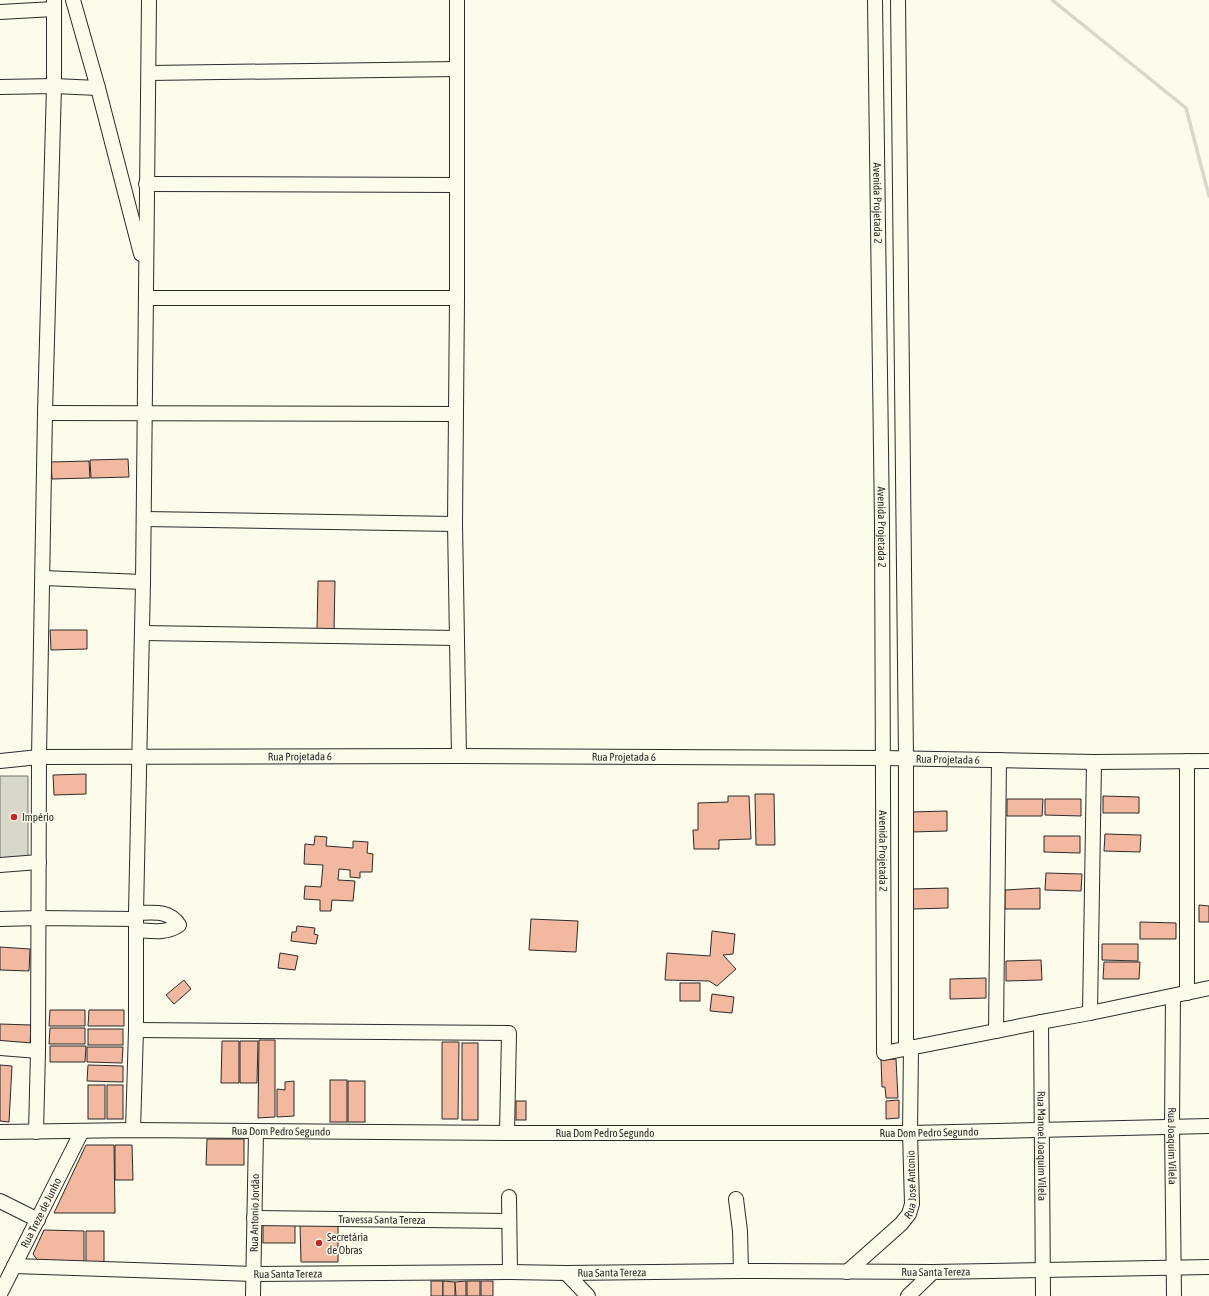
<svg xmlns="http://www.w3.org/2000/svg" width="1209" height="1296" viewBox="0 0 1209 1296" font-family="'Asap Condensed',sans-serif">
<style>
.water{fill:#d8d7c9;stroke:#74746e}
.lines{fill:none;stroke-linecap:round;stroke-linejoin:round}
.stream{stroke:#d8d7c9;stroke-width:3.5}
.building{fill:#f2b8a0;stroke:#2b2b2b}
.minor-casing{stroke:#2b2b2b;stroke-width:16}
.minor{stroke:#fdfbea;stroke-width:14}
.poi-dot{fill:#c62828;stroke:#fdfbea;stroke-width:1.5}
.labels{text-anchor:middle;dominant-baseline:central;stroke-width:3;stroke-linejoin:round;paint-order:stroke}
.street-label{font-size:11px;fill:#2b2b2b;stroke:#fdfbea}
.poi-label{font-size:11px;fill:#2b2b2b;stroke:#fdfbea;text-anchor:start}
</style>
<rect width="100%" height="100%" fill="#fdfbea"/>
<polygon class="water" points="0,776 28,776 28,857 0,859"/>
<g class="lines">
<polyline class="stream" points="1052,0 1186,108 1209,196"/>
</g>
<g class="building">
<polygon points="128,459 129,477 91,478 90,460"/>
<polygon points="89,461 90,478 52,479 51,462"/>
<polygon points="318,581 335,581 334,630 317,630"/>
<polygon points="50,630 87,630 87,649 51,650"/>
<polygon points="86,774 86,794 54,795 53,775"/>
<polygon points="755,794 774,794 775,845 756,845"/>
<polygon points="728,796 749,796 751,839 719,840 719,849 694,849 693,830 698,830 698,803 728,802"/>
<polygon points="1103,796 1139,797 1139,813 1103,813"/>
<polygon points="1007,799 1043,799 1042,816 1007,816"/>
<polygon points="1045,799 1081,799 1081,816 1045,815"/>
<polygon points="947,811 947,831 911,832 911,812"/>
<polygon points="1105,834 1141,835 1140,852 1104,851"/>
<polygon points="315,836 327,837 326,846 353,848 353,841 368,842 367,853 373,854 372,872 360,872 360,878 350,877 350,870 339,869 338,880 355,881 353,901 332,900 331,911 320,911 320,900 304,899 305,886 321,887 323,865 304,864 305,844 314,845"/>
<polygon points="1044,836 1080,836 1080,853 1044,852"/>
<polygon points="1046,873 1082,874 1081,891 1045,890"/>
<polygon points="948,888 948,908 913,909 912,889"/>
<polygon points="1040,888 1040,909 1005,909 1005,890"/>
<polygon points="1199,905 1209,906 1209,922 1199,922"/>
<polygon points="531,919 578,921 576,952 529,950"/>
<polygon points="1140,922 1176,923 1176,939 1140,939"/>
<polygon points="297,926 315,928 314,934 318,935 316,944 291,941 292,932 296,932"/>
<polygon points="712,931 735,934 733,954 723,955 736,969 717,986 709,981 665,980 667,953 710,956"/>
<polygon points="1102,944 1138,944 1138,961 1102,960"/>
<polygon points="0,947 30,949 29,971 0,970"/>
<polygon points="280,953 298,956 295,970 278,968"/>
<polygon points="1041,960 1042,980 1006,981 1006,961"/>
<polygon points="1104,962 1140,962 1139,979 1103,979"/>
<polygon points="986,978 986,998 950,999 950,979"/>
<polygon points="184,980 191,989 174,1004 166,995"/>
<rect x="680" y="983" width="20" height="18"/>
<polygon points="712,994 734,997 732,1013 710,1011"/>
<polygon points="50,1010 85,1010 85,1026 49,1026"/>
<polygon points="89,1010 124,1010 124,1026 88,1026"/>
<polygon points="0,1024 31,1025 30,1046 0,1045"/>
<polygon points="50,1028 85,1028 85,1044 49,1044"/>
<rect x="88" y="1029" width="35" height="16"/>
<polygon points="259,1040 275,1040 275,1117 258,1118"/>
<polygon points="222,1041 239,1041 239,1083 221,1083"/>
<polygon points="240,1041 258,1041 257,1083 240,1083"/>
<polygon points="442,1042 459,1042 458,1119 442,1119"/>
<rect x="462" y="1043" width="16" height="77"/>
<polygon points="50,1046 86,1046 85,1062 50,1062"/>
<polygon points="87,1047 123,1047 122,1063 87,1062"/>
<polygon points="896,1059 898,1098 886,1098 885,1087 882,1087 881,1060"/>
<polygon points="0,1065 12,1066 9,1122 0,1121"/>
<polygon points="88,1065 123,1066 123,1082 87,1081"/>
<rect x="330" y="1080" width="17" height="42"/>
<polygon points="294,1081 294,1116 277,1117 277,1089 285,1090 285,1082"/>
<rect x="348" y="1081" width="17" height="41"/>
<rect x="88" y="1085" width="17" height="34"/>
<rect x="107" y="1085" width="16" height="34"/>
<polygon points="899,1100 899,1118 886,1119 886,1101"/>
<rect x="516" y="1101" width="10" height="19"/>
<polygon points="207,1139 244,1139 244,1165 206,1165"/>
<polygon points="86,1145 114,1145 115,1213 54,1213"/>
<polygon points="115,1145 132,1145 133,1180 115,1180"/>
<polygon points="338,1223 338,1262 301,1262 300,1224"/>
<rect x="263" y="1225" width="32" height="18"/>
<polygon points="44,1230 84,1231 84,1263 39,1262 33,1254"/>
<polygon points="86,1231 104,1231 104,1263 86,1264"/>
<rect x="431" y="1281" width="12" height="15"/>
<polygon points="443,1281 455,1282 455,1296 443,1296"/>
<polygon points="466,1281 466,1296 456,1296 455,1282"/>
<rect x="467" y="1281" width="13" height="15"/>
<rect x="481" y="1281" width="12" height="15"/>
</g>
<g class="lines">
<g class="minor-casing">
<g id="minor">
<polyline points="73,0 98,88 141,254"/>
<polyline points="457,0 457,298 455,524 459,756"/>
<path id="s1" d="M875,0L882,524L884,1053L1041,1022L1090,1013L1209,988"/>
<polyline points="898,0 906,759 906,1048"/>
<polyline points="0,12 54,9"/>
<polyline points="149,73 457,69"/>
<polyline points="0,87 54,86 98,88"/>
<polyline points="146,184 457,185"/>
<polyline points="146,298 457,298"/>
<polyline points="45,413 455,414"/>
<polyline points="144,519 455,524"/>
<polyline points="43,578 143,582"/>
<polyline points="142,633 456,638"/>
<path id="s2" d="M0,761L39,757L459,756L882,758L1094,762L1209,761"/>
<polyline points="1187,761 1187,993"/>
<polyline points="0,865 39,862"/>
<path d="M136,913C152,913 169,909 179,925C166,934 151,931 137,930"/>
<polyline points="0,919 39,918 136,919"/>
<path id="s3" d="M1173,996L1172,1127L1174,1296"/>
<polyline points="1090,1013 1094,762"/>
<path id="s4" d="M1041,1022L1043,1296"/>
<polyline points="136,1030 509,1033 507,1133"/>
<polyline points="996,1031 999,760"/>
<polyline points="0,1048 38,1051"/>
<polyline points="133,1130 136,1030 136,913 143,582 149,0"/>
<path id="s5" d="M0,1132L133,1130L507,1133H910L1209,1126"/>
<polyline points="36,1132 38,1051 39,757 45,413 54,86 54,0"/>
<polyline points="509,1197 510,1272"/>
<polyline points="736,1199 740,1231 741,1271"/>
<polyline points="0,1201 38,1220"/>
<path id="s6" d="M254,1218L509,1221"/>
<path id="s7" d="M14,1266L254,1274L510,1272L566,1273L741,1271L933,1272L1209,1267"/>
<path id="s8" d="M847,1272L901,1224L909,1214L912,1204L910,1133L911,1047"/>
<polyline points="566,1273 588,1296"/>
<path id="s9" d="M0,1294L82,1131"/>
<path id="s10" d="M253,1296L256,1131"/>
<polyline points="908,1296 933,1272"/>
</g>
</g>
<use href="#minor" class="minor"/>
</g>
<g class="poi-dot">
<circle cx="14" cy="817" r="4"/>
<circle cx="319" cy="1243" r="4"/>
</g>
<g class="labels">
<g class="street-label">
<text stroke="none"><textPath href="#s1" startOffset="203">Avenida Projetada 2</textPath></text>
<text stroke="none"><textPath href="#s1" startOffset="527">Avenida Projetada 2</textPath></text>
<text stroke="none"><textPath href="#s2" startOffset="300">Rua Projetada 6</textPath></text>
<text stroke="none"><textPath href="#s2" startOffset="624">Rua Projetada 6</textPath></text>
<text stroke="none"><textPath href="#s2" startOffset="948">Rua Projetada 6</textPath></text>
<text stroke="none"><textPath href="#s1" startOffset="851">Avenida Projetada 2</textPath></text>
<text stroke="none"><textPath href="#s5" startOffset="281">Rua Dom Pedro Segundo</textPath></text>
<text stroke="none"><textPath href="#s5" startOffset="929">Rua Dom Pedro Segundo</textPath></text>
<text stroke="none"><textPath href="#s5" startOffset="605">Rua Dom Pedro Segundo</textPath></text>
<text stroke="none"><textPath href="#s4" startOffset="124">Rua Manoel Joaquim Vilela</textPath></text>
<text stroke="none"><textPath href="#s3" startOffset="150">Rua Joaquim Vilela</textPath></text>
<text stroke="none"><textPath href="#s8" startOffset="115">Rua Jose Antonio</textPath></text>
<text stroke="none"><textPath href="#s9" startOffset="91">Rua Treze de Junho</textPath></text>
<text stroke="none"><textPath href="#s10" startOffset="83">Rua Antonio Jordão</textPath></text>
<text stroke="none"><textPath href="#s6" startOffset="128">Travessa Santa Tereza</textPath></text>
<text stroke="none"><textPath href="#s7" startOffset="922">Rua Santa Tereza</textPath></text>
<text stroke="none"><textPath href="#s7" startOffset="598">Rua Santa Tereza</textPath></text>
<text stroke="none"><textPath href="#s7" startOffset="274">Rua Santa Tereza</textPath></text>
</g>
<g class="poi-label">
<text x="22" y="817">Império</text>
<text x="327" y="1237">Secretária<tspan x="327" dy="13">de Obras</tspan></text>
</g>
</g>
</svg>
